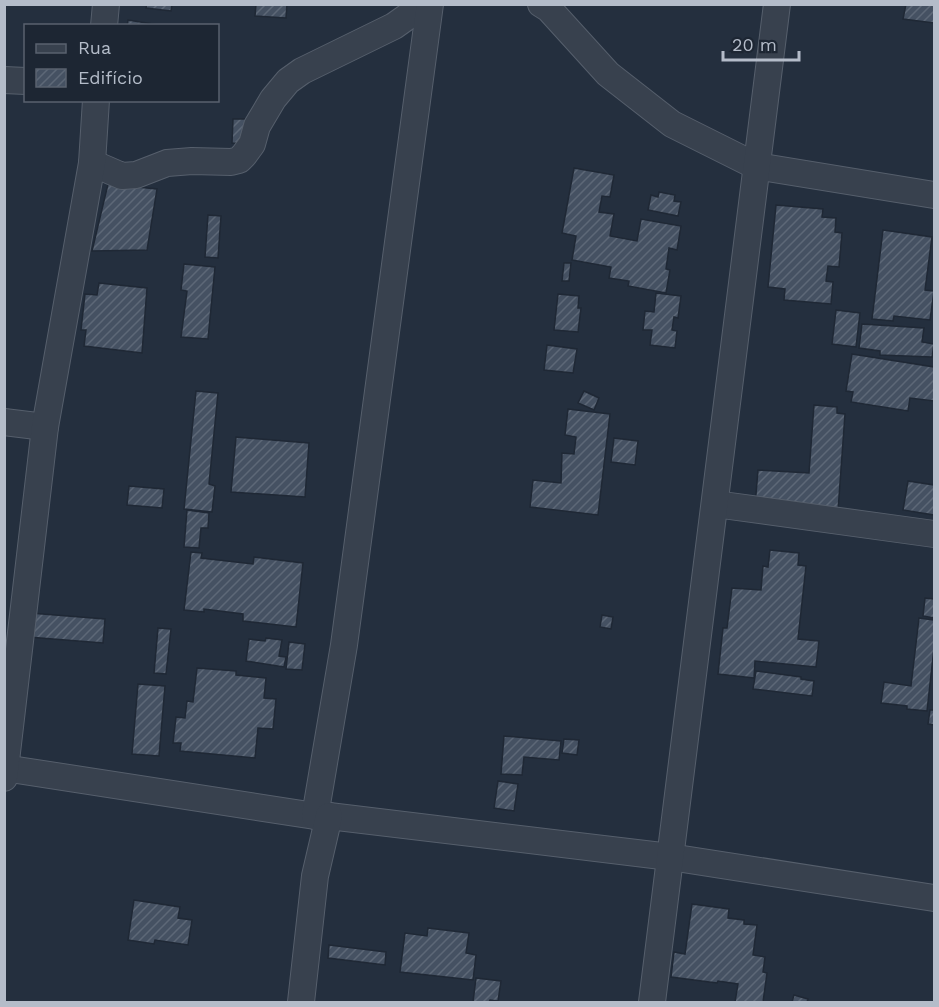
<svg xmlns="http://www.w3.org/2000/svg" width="939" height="1007" viewBox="0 0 939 1007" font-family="'Work Sans',sans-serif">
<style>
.building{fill:url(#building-hatch);stroke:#1f2835;stroke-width:1.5}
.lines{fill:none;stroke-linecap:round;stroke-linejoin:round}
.minor-casing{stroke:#565f6c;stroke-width:28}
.minor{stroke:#38414e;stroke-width:26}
</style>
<defs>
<pattern id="building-hatch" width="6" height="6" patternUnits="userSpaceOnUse" patternTransform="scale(1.5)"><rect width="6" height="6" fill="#455162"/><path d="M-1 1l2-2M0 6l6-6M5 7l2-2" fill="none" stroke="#5d6877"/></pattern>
</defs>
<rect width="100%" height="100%" fill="#242f3e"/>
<g class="building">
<polygon points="147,4 172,4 171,11 146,8"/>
<polygon points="256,4 287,4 286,18 255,16"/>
<polygon points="906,4 934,4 934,23 903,19"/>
<polygon points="128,20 165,26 127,26"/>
<polygon points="233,119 252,119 252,144 232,143"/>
<polygon points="574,168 614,175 610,197 602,196 599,212 614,214 610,236 637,241 641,219 681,226 677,250 669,248 666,269 670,270 666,293 628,286 629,281 609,278 611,267 572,260 576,236 562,233"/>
<polygon points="108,184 157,189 147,250 92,251"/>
<polygon points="659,192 675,195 674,201 681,202 678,216 648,210 651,195 658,197"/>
<polygon points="776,205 823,209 822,217 836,218 835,232 842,233 839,267 828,266 826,281 833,282 831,304 784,300 785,289 768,287"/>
<polygon points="208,215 221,216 218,258 205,257"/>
<polygon points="883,230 932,237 925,290 934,291 930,320 894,316 893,321 872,319"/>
<polygon points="564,263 571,263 569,281 562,281"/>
<polygon points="184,264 215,267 208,339 181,337 187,291 181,290"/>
<polygon points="99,283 147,288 142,353 84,346 86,330 81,330 85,294 97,295"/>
<polygon points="656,293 681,296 678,318 674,317 672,330 677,331 675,348 650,345 652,330 643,330 645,311 654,312"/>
<polygon points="558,294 579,296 578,308 581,308 578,332 554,330"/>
<polygon points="836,310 860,313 856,347 832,344"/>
<polygon points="862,324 924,328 922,342 934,344 932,357 880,355 880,351 859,348"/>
<polygon points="547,345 577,349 573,373 544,370"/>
<polygon points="852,354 934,367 934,401 910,398 908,411 851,402 853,392 846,391"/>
<polygon points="196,391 218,393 209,484 215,486 212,512 184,509"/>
<polygon points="584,391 599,398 594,410 578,403"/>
<polygon points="814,405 837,407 837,413 845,414 838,511 755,506 758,470 809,473"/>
<polygon points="568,409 610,414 598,515 530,507 533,480 561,483 562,453 574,454 576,437 565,435"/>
<polygon points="236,437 309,443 305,497 231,492"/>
<polygon points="614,438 638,441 635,465 611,462"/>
<polygon points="908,481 934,485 934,515 903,510"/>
<polygon points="129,486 164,489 162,508 127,505"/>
<polygon points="187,510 209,513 208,528 201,528 199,548 184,547"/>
<polygon points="770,550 799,553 798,565 806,566 798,639 819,641 816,667 755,661 754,678 718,674 723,628 727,628 732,588 761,590 763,566 768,567"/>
<polygon points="191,552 202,553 201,558 253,564 254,557 303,563 296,627 243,621 243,614 204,609 204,612 184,610"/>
<polygon points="925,598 934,599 934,618 923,616"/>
<polygon points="30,613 105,619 103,643 28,637"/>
<polygon points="602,615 613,617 611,629 600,627"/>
<polygon points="919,618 934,620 934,648 927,711 907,709 907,706 881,703 884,682 911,686"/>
<polygon points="158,628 171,629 166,674 154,673"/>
<polygon points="266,638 282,640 279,656 286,657 284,667 246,661 249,639 265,641"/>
<polygon points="289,642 305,644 302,670 286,669"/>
<polygon points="197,668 236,671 236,675 266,678 264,698 276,699 273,729 258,728 255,758 180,751 181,743 173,743 176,717 185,718 187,701 193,702"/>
<polygon points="756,671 801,677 801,679 814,681 812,696 753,689"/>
<polygon points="138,684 165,686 159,756 132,754"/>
<polygon points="930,710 934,710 934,725 928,724"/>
<polygon points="504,736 561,741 559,760 524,757 522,775 501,774"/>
<polygon points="564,739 579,740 577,755 562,753"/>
<polygon points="498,781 518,784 514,811 494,808"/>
<polygon points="134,900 180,907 178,918 192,920 188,945 155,940 154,944 128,940"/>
<polygon points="692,904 729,909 728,918 744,920 744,924 757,925 753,955 765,957 763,972 767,973 763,1002 735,1002 738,984 718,981 717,983 671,977 674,952 685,954"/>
<polygon points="428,928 469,933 466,953 476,955 473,980 400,972 405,933 427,936"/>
<polygon points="329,945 386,952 385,965 328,958"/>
<polygon points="476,978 501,981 498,1001 490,1000 489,1002 473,1002"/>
<polygon points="794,995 808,999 807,1002 792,1002"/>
</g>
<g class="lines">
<g class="minor-casing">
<g id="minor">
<polyline points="541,4 549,9 608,74 672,124 756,166 934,195"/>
<polyline points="104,26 106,4"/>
<polyline points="4,80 26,81"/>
<polyline points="92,163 122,176 136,175 167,163 192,161 231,162 239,160 244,155 252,144 257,126 273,99 288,81 302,71 394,26 425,4"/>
<polyline points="4,422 45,427"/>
<polyline points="715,504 934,534"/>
<polyline points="4,768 315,816 329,816 670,857 934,898"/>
<polyline points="4,778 45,427 92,163 96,100"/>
<polyline points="315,816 344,645 430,4"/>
<polyline points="301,1002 315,876 329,816"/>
<polyline points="652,1002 777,4"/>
</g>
</g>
<use href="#minor" class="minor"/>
</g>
<rect width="939" height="1007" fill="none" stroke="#b4bcc9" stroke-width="12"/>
<rect x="24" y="24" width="195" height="78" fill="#1d2633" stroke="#59626f" stroke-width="1.5"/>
<rect x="36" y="44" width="30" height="9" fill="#38414e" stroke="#59626f" stroke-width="1.5"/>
<text x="78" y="54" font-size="18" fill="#b4bcc9">Rua</text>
<rect x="36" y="69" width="30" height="18" fill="url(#building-hatch)" stroke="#59626f" stroke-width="1.5"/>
<text x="78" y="84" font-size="18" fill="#b4bcc9">Edifício</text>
<path d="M723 51v9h76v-9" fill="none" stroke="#b4bcc9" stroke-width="3"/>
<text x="732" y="51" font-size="18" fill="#b4bcc9" stroke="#1d2633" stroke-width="4.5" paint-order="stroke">20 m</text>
</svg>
